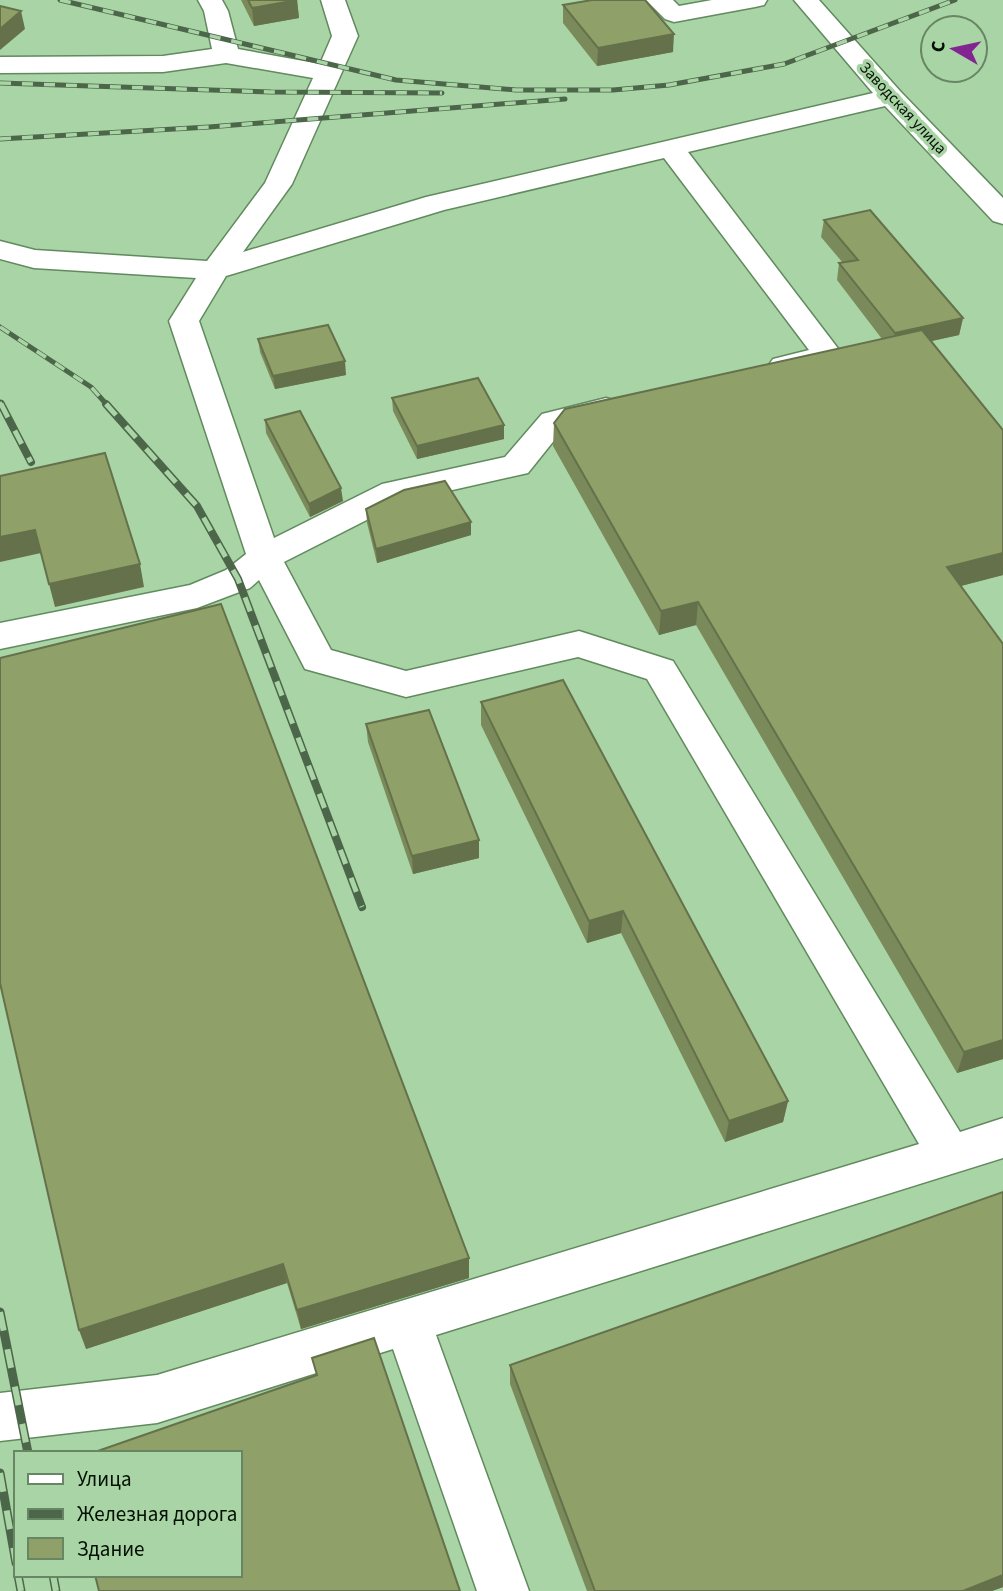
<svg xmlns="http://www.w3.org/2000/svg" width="1003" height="1591" viewBox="0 0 1003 1591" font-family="'Source Sans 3',sans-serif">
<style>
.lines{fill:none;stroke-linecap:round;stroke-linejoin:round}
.minor-casing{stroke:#618a5e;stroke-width:3}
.minor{fill:#fff;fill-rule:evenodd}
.rail-far2-casing{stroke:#4c664a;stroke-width:5}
.rail-far1-casing{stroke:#4c664a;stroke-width:8}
.rail-casing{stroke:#4c664a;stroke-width:9}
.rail-far2{stroke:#a9d4a5;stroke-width:3.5;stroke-dasharray:11;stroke-linecap:butt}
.rail-far1{stroke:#a9d4a5;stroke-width:5;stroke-dasharray:15;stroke-linecap:butt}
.rail{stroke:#a9d4a5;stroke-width:6;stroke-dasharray:19;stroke-linecap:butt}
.wall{fill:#7b8a5a}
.shaded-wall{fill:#64714a}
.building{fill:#8fa169;stroke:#64714a;stroke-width:2}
.labels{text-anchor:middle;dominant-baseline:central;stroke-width:7;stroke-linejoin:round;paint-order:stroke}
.far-street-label{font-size:16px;fill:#031002;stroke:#a9d4a5}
</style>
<rect width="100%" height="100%" fill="#a9d4a5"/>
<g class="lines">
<g class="minor-casing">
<g id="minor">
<polygon points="198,0 222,0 228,11 238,49 320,64 332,36 321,0 345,0 358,36 292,184 243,252 426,197 873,93 794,0 819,0 900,91 1003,198 1003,224 993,221 885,106 688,152 843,355 839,362 784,376 773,373 768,366 773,359 809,350 664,158 444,210 226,276 199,321 274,538 382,484 505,457 542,414 606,398 617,401 622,408 617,415 564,428 528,473 404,501 284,562 331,650 406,671 579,631 673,661 960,1132 1003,1118 1003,1158 436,1335 529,1591 477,1591 393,1349 157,1423 0,1441 0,1393 157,1375 919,1144 647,679 578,657 406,697 305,669 259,580 250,588 197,608 0,649 0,623 190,585 226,570 246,554 169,321 196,278 34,268 0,259 0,241 35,250 207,261 265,183 313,78 226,63 163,72 0,73 0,57 163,56 212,49 204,11"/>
<polygon points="646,0 673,0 679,6 712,0 767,0 764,5 755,7 674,22 665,19"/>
</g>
</g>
<use href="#minor" class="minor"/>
<g class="rail-far2-casing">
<g id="rail-far2">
<polyline points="60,0 396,80 516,90 613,90 669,85 784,64 955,0"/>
<polyline points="0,83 271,92 442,93"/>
<polyline points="0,139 209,127 565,99"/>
<polyline points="0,327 91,387 108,406"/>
<polyline points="0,402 2,406"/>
</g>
</g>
<g class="rail-far1-casing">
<g id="rail-far1">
<polyline points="1,404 31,462"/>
<polyline points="106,404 197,506 238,579 362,907"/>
</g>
</g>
<g class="rail-casing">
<g id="rail">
<polyline points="0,1312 28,1453"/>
<polyline points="0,1473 16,1563"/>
<polyline points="18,1575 21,1591"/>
<polyline points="53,1575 56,1591"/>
</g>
</g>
<use href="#rail-far2" class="rail-far2"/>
<use href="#rail-far1" class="rail-far1"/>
<use href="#rail" class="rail"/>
</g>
<g class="wall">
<polygon points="241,0 297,0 299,18 254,26"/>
<polygon points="563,5 673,52 597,66 563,23"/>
<polygon points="824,220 963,318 959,335 931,341 1003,430 1003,575 961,586 1003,644 1003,1059 957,1073 696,625 659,635 553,446 554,423 882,339 837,280 839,263 843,263 821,237"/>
<polygon points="258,339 346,375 275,389 260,352"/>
<polygon points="392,398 504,425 504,439 417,459 393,411"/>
<polygon points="265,420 343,501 310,517 266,433"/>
<polygon points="366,509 471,535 377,563 367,523"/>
<polygon points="221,604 469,1278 301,1329 287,1283 86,1349"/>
<polygon points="481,702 788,1101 783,1122 725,1142 621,933 587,943 481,725"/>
<polygon points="366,724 479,840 479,858 413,874 368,742"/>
<polygon points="1003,1192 1003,1587 992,1591 587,1591 510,1384 510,1365"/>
</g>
<g class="shaded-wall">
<polygon points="297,0 299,18 254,26 252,8"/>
<polygon points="21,11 25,29 0,50 0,29"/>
<polygon points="674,34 673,52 597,66 598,48"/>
<polygon points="963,318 959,335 891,350 895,333"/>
<polygon points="345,361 346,375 275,389 273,376"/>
<polygon points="504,425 504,439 417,459 417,446"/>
<polygon points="341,488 343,501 310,517 309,504"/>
<polygon points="471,522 471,535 377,563 376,549"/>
<polygon points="35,530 41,553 0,562 0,537"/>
<polygon points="1003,553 1003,575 941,591 947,567"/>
<polygon points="140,564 144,587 55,607 49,584"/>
<polygon points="698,602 696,625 659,635 661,611"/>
<polygon points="479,840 479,858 413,874 412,856"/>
<polygon points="623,911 621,933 587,943 589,921"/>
<polygon points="1003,1040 1003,1059 957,1073 964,1052"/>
<polygon points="788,1101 783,1122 725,1142 729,1121"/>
<polygon points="469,1258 469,1278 301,1329 297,1310"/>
<polygon points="283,1264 287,1283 86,1349 79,1330"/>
<polygon points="1003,1575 1003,1587 992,1591 963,1591"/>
</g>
<g class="building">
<polygon points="248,0 297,0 252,8"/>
<polygon points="592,0 645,0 674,34 598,48 563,5"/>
<polygon points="0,6 21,11 0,29"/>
<polygon points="870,210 963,318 895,333 839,263 858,260 824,220"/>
<polygon points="328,325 345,361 273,376 258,339"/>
<polygon points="922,330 1003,430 1003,553 947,567 1003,644 1003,1040 964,1052 698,602 661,611 554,423 565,409"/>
<polygon points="478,378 504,425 417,446 392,398"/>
<polygon points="300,411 341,488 309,504 265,420"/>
<polygon points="105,453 140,564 49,584 35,530 0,537 0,476"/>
<polygon points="445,481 471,522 376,549 366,509 404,490"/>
<polygon points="221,604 469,1258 297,1310 283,1264 79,1330 0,983 0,658"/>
<polygon points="563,680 788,1101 729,1121 623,911 589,921 481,702"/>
<polygon points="429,710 479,840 412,856 366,724"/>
<polygon points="1003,1192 1003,1575 963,1591 595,1591 510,1365"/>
<polygon points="374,1338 460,1591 99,1591 95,1575 240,1575 240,1453 92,1453 317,1375 312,1358"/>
</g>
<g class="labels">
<g class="far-street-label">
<text transform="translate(903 108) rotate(47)">Заводская улица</text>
</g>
</g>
<rect x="14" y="1451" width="228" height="126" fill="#a9d4a5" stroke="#678664" stroke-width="2"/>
<rect x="28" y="1474" width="35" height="10" fill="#ffffff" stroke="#678664" stroke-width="2"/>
<text x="77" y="1486" font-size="21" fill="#031002">Улица</text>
<rect x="28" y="1509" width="35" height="10" fill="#4c664a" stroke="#678664" stroke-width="2"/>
<text x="77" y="1521" font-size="21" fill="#031002">Железная дорога</text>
<rect x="28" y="1538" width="35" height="21" fill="#8fa169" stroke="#678664" stroke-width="2"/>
<text x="77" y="1556" font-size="21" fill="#031002">Здание</text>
<g transform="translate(954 49) rotate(279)"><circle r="33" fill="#a9d4a5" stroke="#678664" stroke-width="2"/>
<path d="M0-5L12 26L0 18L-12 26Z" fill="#832590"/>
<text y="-10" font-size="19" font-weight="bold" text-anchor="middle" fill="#031002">С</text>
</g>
</svg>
